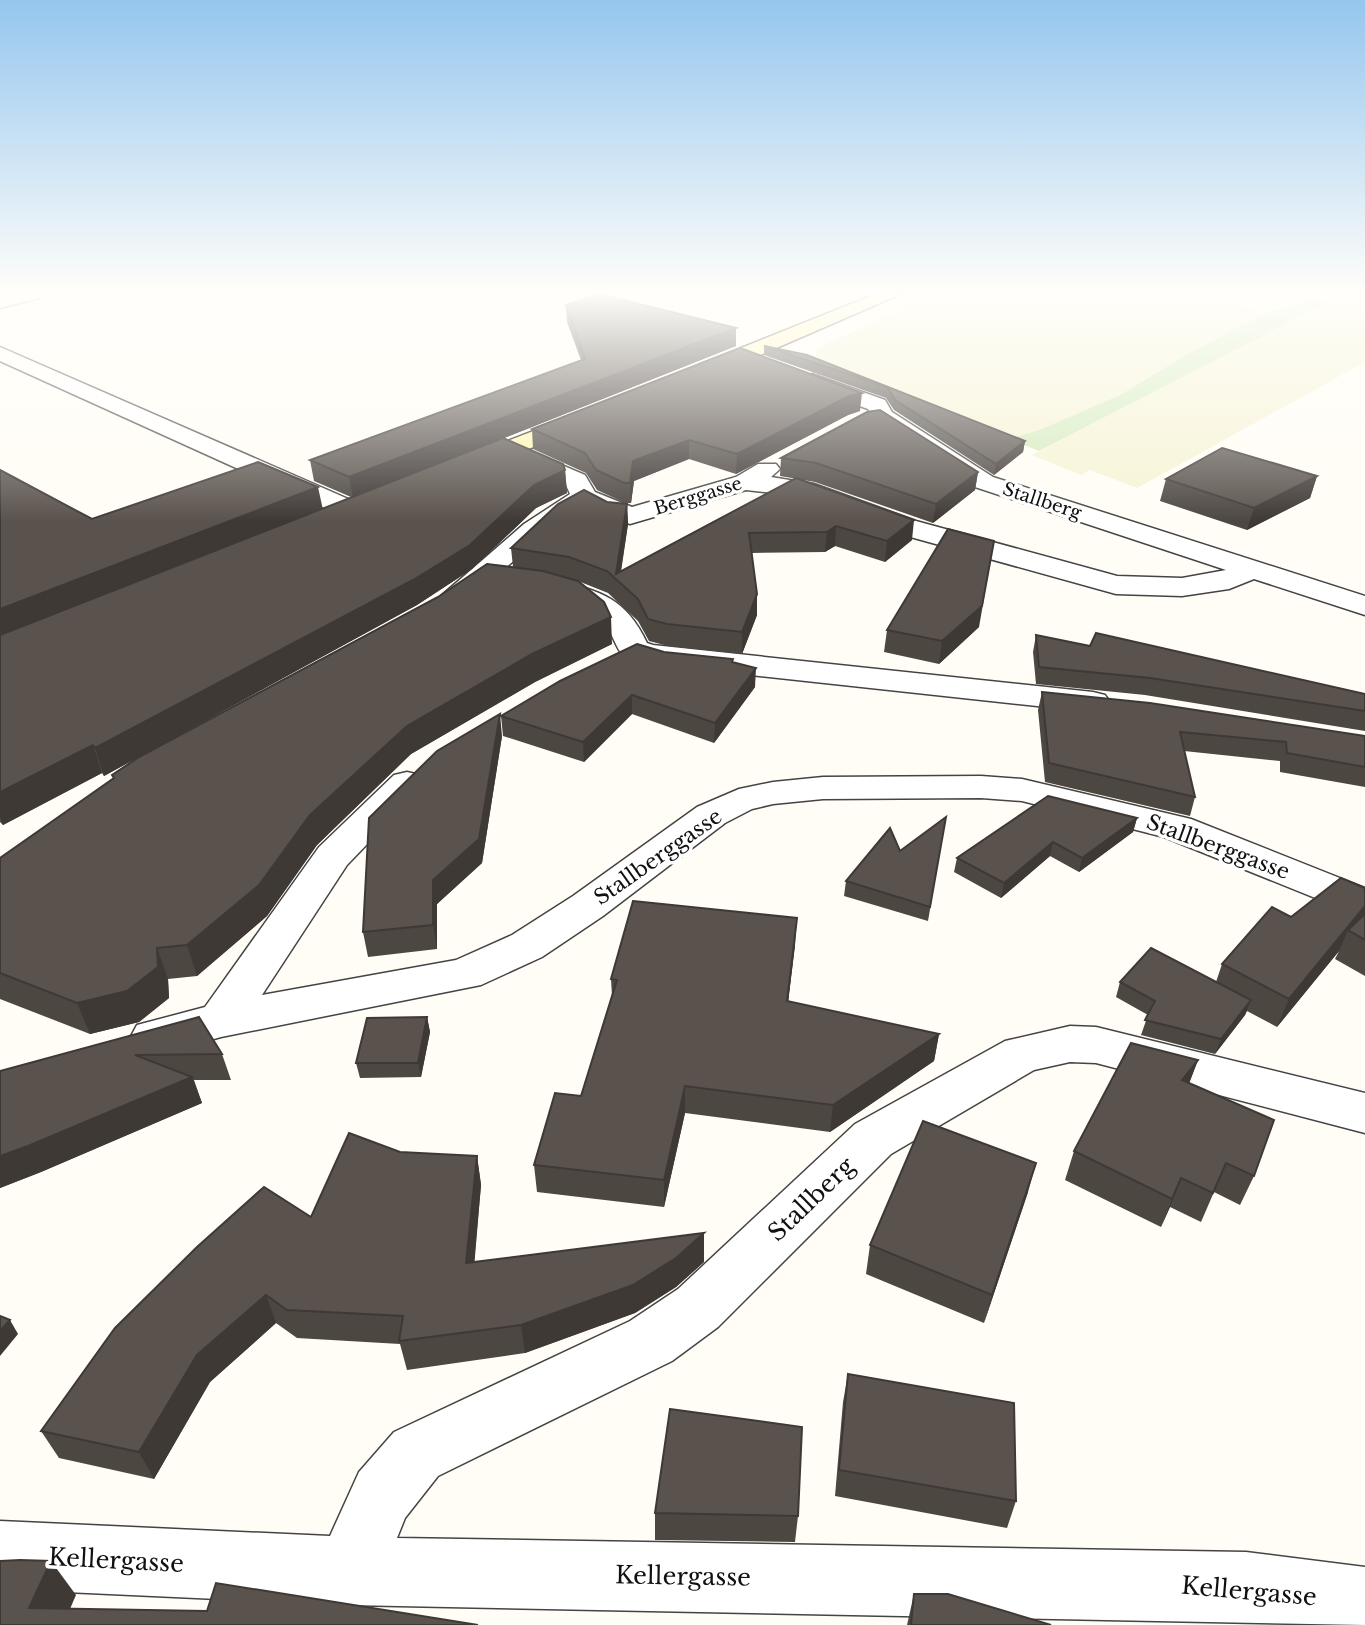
<svg xmlns="http://www.w3.org/2000/svg" width="1365" height="1625" viewBox="0 0 1365 1625" font-family="'Libre Baskerville',serif">
<style>
.farmland{fill:#f6f3d4}
.green{fill:#d5ebbd}
.lines{fill:none;stroke-linecap:round;stroke-linejoin:round}
.street-casing{stroke:#444;stroke-width:3}
.secondary-casing{stroke:#333;stroke-width:3}
.street{fill:#fff;fill-rule:evenodd}
.secondary{fill:#fff6b0;fill-rule:evenodd}
.wall{fill:#4d4742}
.shaded-wall{fill:#3f3936}
.building{fill:#5a524d;stroke:#3f3936;stroke-width:2}
.labels{text-anchor:middle;dominant-baseline:central;stroke-width:7;stroke-linejoin:round;paint-order:stroke}
.far-street-label{font-size:18px;fill:#111;stroke:#fff}
.street-label{font-size:21px;fill:#111;stroke:#fff}
.near-street-label{font-size:24px;fill:#111;stroke:#fff}
</style>
<rect width="100%" height="100%" fill="#fffdf5"/>
<g class="farmland">
<polygon points="934,294 1189,294 1268,312 1193,351 1120,395 1042,429 1009,439 818,359 816,349"/>
<polygon points="1342,294 1365,294 1365,362 1137,488 1090,470 1081,475 1032,455"/>
</g>
<polygon class="green" points="1314,300 1326,303 1039,451 1009,439 1042,429 1120,395 1193,351 1268,312"/>
<g class="lines">
<g class="street-casing">
<g id="street">
<polygon points="10,294 42,294 39,298 0,308 0,296"/>
<polygon points="0,347 362,505 366,511 362,517 344,517 0,361"/>
<polygon points="812,374 885,400 892,412 993,477 1365,596 1365,615 1254,579 1229,589 1182,596 1116,594 896,533 800,496 746,490 630,524 586,507 543,535 467,602 456,605 445,602 441,596 524,524 570,494 566,485 508,458 505,453 508,448 517,446 585,475 595,492 632,507 736,477 758,464 776,464 780,469 771,477 814,484 916,521 1117,576 1182,578 1226,570 975,487 875,421 868,409 804,386 801,381"/>
<path d="M555,580C601,591 626,598 647,643L653,645L1093,692L1105,695L1110,702L1105,709L1093,712L648,664L623,656C616,647 613,636 607,627C593,606 567,601 544,595L540,589L544,583Z"/>
<polygon points="407,772 420,775 426,783 347,865 262,995 456,960 512,935 573,896 697,807 739,789 773,782 823,777 981,776 1022,779 1191,819 1365,888 1365,918 1164,837 1022,801 981,798 823,799 773,804 752,809 725,823 603,916 542,957 481,985 221,1037 154,1056 137,1051 130,1038 137,1025 205,1007 319,847 394,775"/>
<polygon points="1070,1026 1096,1027 1365,1093 1365,1133 1096,1063 1070,1062 1034,1070 891,1154 718,1327 672,1361 438,1476 405,1518 397,1538 1246,1552 1365,1567 1365,1625 349,1605 0,1589 0,1521 330,1536 359,1472 394,1432 630,1321 678,1289 855,1124 1005,1041"/>
</g>
</g>
<g class="secondary-casing">
<g id="secondary">
<polygon points="876,294 901,294 712,376 696,376 693,371 696,366"/>
<polygon points="580,413 588,415 592,420 588,425 479,469 461,469 458,464 461,459"/>
</g>
</g>
<use href="#street" class="street"/>
<use href="#secondary" class="secondary"/>
</g>
<g class="wall">
<polygon points="566,305 736,328 736,346 504,438 565,470 567,493 536,508 472,569 417,605 104,776 102,773 3,825 0,822 0,470 92,519 322,509 351,497 314,481 310,460 581,360 567,322"/>
<polygon points="764,346 807,355 1025,441 1023,452 994,475 894,410 886,398 764,355"/>
<polygon points="860,411 848,415 736,474 689,459 634,481 631,503 625,503 597,490 586,473 533,449 532,429"/>
<polygon points="781,458 978,472 975,490 933,523 815,482 780,476"/>
<polygon points="1317,476 1310,498 1247,530 1160,501 1166,479"/>
<polygon points="796,478 912,540 885,562 835,546 825,552 752,553 757,615 742,654 668,646 649,641 638,621 608,593 578,581 612,644 535,682 411,754 317,845 267,916 197,976 168,979 169,998 139,1022 90,1034 0,999 0,858 113,778 112,775 513,567 511,548 607,502 627,504 628,524 621,572"/>
<polygon points="979,627 939,664 884,652 887,630"/>
<polygon points="1036,635 1090,646 1365,694 1365,731 1145,695 1036,684 1033,652"/>
<polygon points="664,652 733,662 755,687 714,743 632,714 584,762 503,736 501,716"/>
<polygon points="1042,692 1365,736 1365,787 1280,772 1280,761 1184,751 1195,797 1190,816 1045,782 1038,710"/>
<polygon points="502,736 482,863 437,904 437,949 368,957 363,932"/>
<polygon points="946,817 928,921 844,896 846,881 900,851"/>
<polygon points="1137,818 1133,832 1079,872 1050,856 1001,898 954,872 957,858"/>
<polygon points="1365,888 1365,976 1335,959 1339,951 1277,1027 1247,1011 1245,1015 1215,1054 1141,1035 1148,1015 1116,997 1120,982 1216,982 1222,964 1291,917"/>
<polygon points="795,945 788,1002 939,1034 934,1061 830,1132 685,1113 664,1207 537,1192 534,1165 581,1096 612,996 611,979"/>
<polygon points="199,1017 222,1054 231,1080 194,1080 202,1103 41,1172 0,1188 0,1071"/>
<polygon points="427,1017 430,1032 421,1077 360,1078 356,1063"/>
<polygon points="1198,1060 1189,1083 1254,1176 1240,1205 1214,1192 1201,1222 1170,1207 1161,1227 1065,1180 1074,1151"/>
<polygon points="400,1152 477,1156 481,1185 474,1262 704,1262 676,1287 635,1313 525,1353 407,1370 400,1344 297,1338 276,1323 210,1382 154,1479 59,1458 41,1431 311,1217"/>
<polygon points="1028,1192 984,1323 866,1274 870,1245"/>
<polygon points="848,1374 1016,1501 1007,1528 835,1496 843,1402"/>
<polygon points="655,1513 798,1516 795,1542 655,1540"/>
<polygon points="914,1594 1051,1625 907,1625"/>
</g>
<g class="shaded-wall">
<polygon points="736,328 736,346 353,498 349,477"/>
<polygon points="862,393 860,411 848,415 736,474 737,454 849,396"/>
<polygon points="689,440 689,459 634,481 631,503 630,483 633,461"/>
<polygon points="1025,441 1023,452 994,475 996,464"/>
<polygon points="565,470 567,493 536,508 472,569 417,605 104,776 95,748 534,485"/>
<polygon points="978,472 975,490 933,523 936,504"/>
<polygon points="1317,476 1310,498 1247,530 1254,508"/>
<polygon points="318,487 323,510 0,638 0,609"/>
<polygon points="627,504 628,524 619,582 616,574"/>
<polygon points="914,520 912,540 885,562 887,541"/>
<polygon points="836,526 835,546 825,552 827,532"/>
<polygon points="994,541 979,627 939,664 942,641"/>
<polygon points="757,594 757,615 742,654 742,632"/>
<polygon points="611,617 612,644 535,682 411,754 317,845 267,916 197,976 187,945 310,815 407,726 532,654"/>
<polygon points="756,668 755,687 714,743 715,723"/>
<polygon points="632,695 632,714 584,762 583,742"/>
<polygon points="500,714 502,736 482,863 437,904 437,949 433,925 433,880"/>
<polygon points="93,745 102,773 3,825 0,817 0,792"/>
<polygon points="1137,818 1133,832 1079,872 1082,858"/>
<polygon points="1053,842 1050,856 1001,898 1004,883"/>
<polygon points="1365,906 1365,918 1348,930 1339,951 1277,1027 1289,999"/>
<polygon points="797,918 795,945 785,1028 787,1001"/>
<polygon points="157,948 168,979 169,998 139,1022 90,1034 77,1003"/>
<polygon points="1251,1000 1245,1015 1215,1054 1221,1039"/>
<polygon points="427,1017 430,1032 421,1077 418,1063"/>
<polygon points="939,1034 934,1061 830,1132 833,1105"/>
<polygon points="1198,1060 1187,1089 1182,1080"/>
<polygon points="192,1077 202,1103 41,1172 0,1188 0,1156"/>
<polygon points="685,1086 685,1113 664,1207 664,1180"/>
<polygon points="477,1156 481,1185 472,1292 466,1263"/>
<polygon points="1036,1163 1028,1192 984,1323 992,1295"/>
<polygon points="1181,1178 1170,1207 1161,1227 1172,1199"/>
<polygon points="704,1233 704,1262 676,1287 635,1313 525,1353 521,1325"/>
<polygon points="266,1295 276,1323 210,1382 154,1479 139,1452 197,1355"/>
<polygon points="10,1320 18,1334 0,1356 0,1331"/>
<polygon points="51,1561 76,1595 63,1625 29,1608"/>
</g>
<g class="building">
<polygon points="599,294 736,328 349,477 310,460 585,359 566,305"/>
<polygon points="764,346 807,355 1025,441 996,464 895,400 887,387"/>
<polygon points="740,348 862,393 849,396 737,454 689,440 633,461 630,483 624,483 596,470 585,453 532,429"/>
<polygon points="880,410 978,472 936,504 816,463 781,458 867,412"/>
<polygon points="503,438 563,464 565,470 534,485 470,545 413,580 95,748 93,745 0,792 0,635"/>
<polygon points="1222,448 1317,476 1254,508 1166,479"/>
<polygon points="258,462 318,487 0,609 0,470 92,519"/>
<polygon points="796,478 914,520 887,541 836,526 827,532 749,533 757,594 742,632 667,624 648,619 638,599 607,571 569,557 511,548 558,504 584,490 607,502 627,504 616,574"/>
<polygon points="948,529 994,541 982,606 942,641 887,630"/>
<polygon points="487,564 543,571 578,581 604,602 611,617 532,654 407,726 310,815 259,885 187,945 157,948 158,967 127,991 77,1003 0,973 0,858 114,778 112,775 139,757 438,597"/>
<polygon points="1096,633 1365,694 1365,711 1150,678 1039,667 1036,635 1090,646"/>
<polygon points="637,644 664,652 733,659 732,662 756,668 715,723 632,695 583,742 501,716 560,681"/>
<polygon points="1042,692 1150,703 1365,736 1365,767 1287,753 1286,742 1180,732 1195,797 1049,763"/>
<polygon points="500,714 479,839 433,880 433,925 363,932 369,818 437,751"/>
<polygon points="1048,796 1137,818 1082,858 1053,842 1004,883 957,858"/>
<polygon points="946,817 930,907 846,881 890,828 900,851"/>
<polygon points="1341,878 1365,888 1365,906 1289,999 1222,964 1272,907 1291,917"/>
<polygon points="633,901 797,918 787,1001 939,1034 833,1105 685,1086 664,1180 534,1165 555,1093 581,1096 617,980 611,979"/>
<polygon points="1365,914 1365,940 1348,930"/>
<polygon points="1151,948 1251,1000 1221,1039 1145,1020 1155,1001 1120,982"/>
<polygon points="199,1017 222,1054 135,1055 192,1077 28,1146 0,1156 0,1071"/>
<polygon points="427,1017 418,1063 356,1063 367,1018"/>
<polygon points="1131,1043 1198,1060 1182,1080 1274,1120 1254,1176 1226,1163 1213,1193 1181,1178 1172,1199 1074,1151"/>
<polygon points="923,1121 1036,1163 992,1295 870,1245"/>
<polygon points="349,1133 400,1152 477,1156 466,1263 704,1233 676,1258 633,1285 521,1325 399,1341 403,1316 287,1310 266,1295 197,1355 139,1452 41,1431 115,1328 197,1247 264,1187 311,1217"/>
<polygon points="0,1316 10,1320 0,1331"/>
<polygon points="848,1374 1014,1403 1016,1501 839,1470"/>
<polygon points="670,1409 802,1427 798,1516 655,1513"/>
<polygon points="20,1560 51,1561 29,1608 207,1611 216,1583 478,1625 0,1625 0,1561"/>
<polygon points="914,1594 948,1594 1051,1625 911,1625"/>
</g>
<linearGradient id="sky" x2="0" y2="1"><stop stop-color="#95c6ee"/><stop offset="0.56" stop-color="#fffefa"/><stop offset="1" stop-color="#fffefa" stop-opacity="0"/></linearGradient>
<rect width="1365" height="522" fill="url(#sky)"/>
<g class="labels">
<g class="far-street-label">
<text transform="translate(698 496) rotate(-17)">Berggasse</text>
<text transform="translate(1042 501) rotate(18)">Stallberg</text>
</g>
<g class="street-label">
<text transform="translate(1218 847) rotate(20)">Stallberggasse</text>
<text transform="translate(658 857) rotate(-35)">Stallberggasse</text>
</g>
<g class="near-street-label">
<text transform="translate(811 1199) rotate(-44)">Stallberg</text>
<text transform="translate(116 1560) rotate(3)">Kellergasse</text>
<text transform="translate(683 1576) rotate(1)">Kellergasse</text>
<text transform="translate(1249 1591) rotate(5)">Kellergasse</text>
</g>
</g>
</svg>
